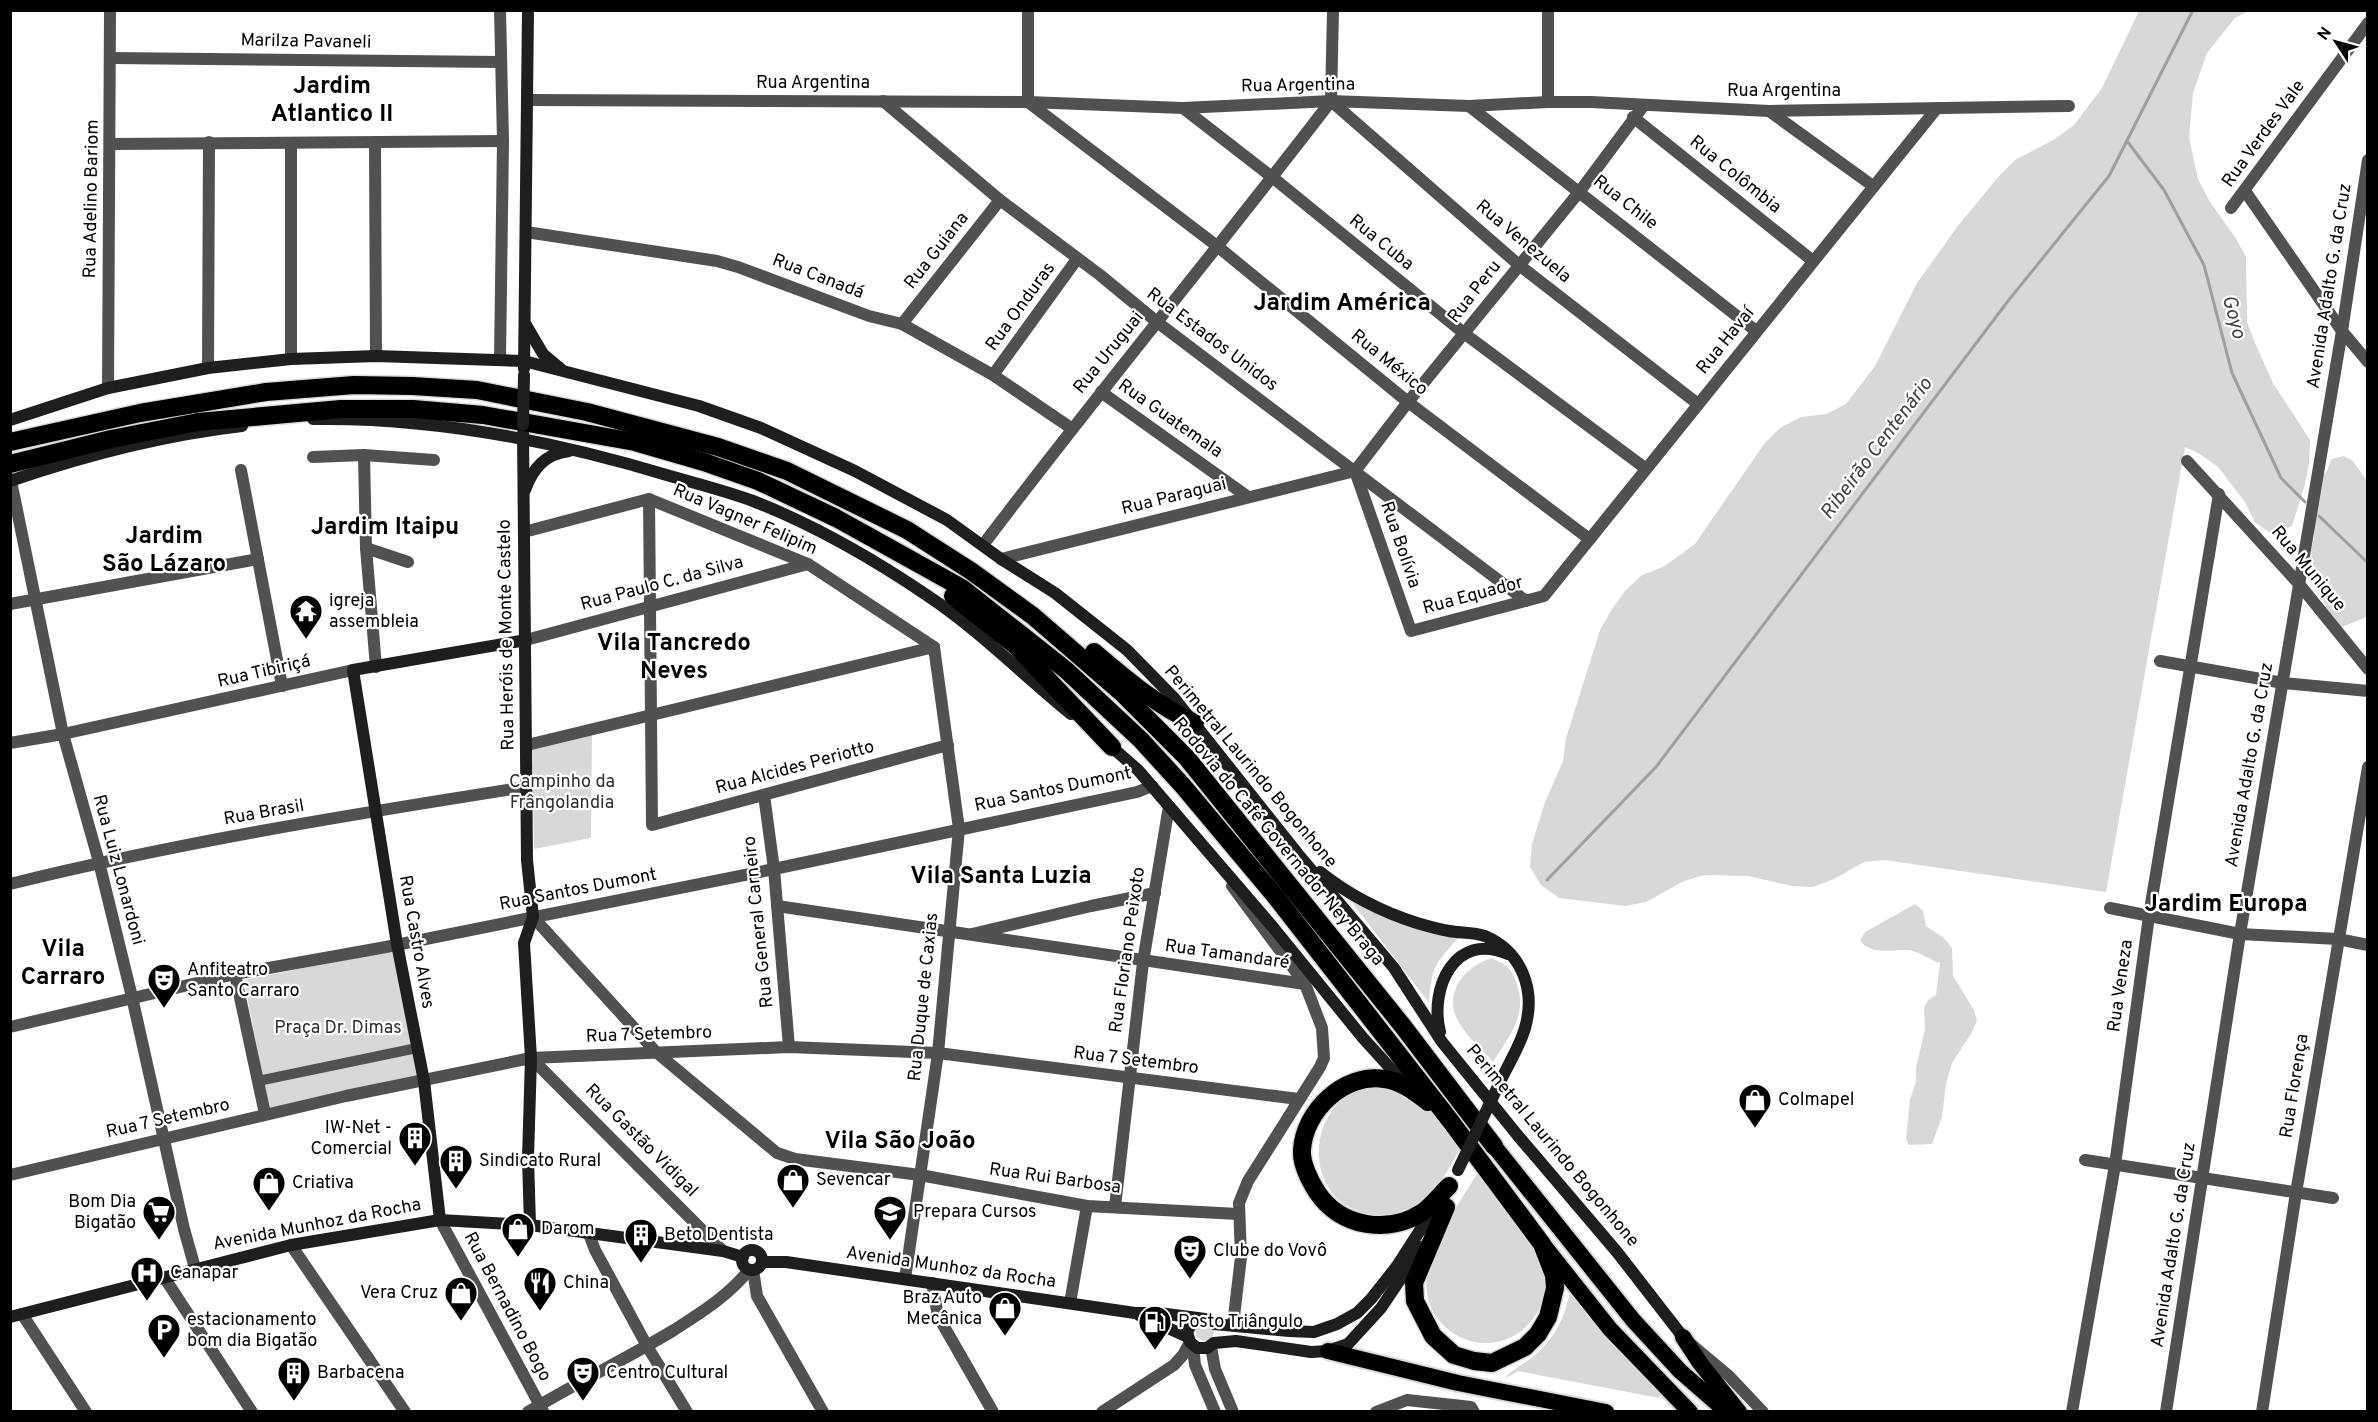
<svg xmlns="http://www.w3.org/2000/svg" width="2378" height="1422" viewBox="0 0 2378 1422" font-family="Overpass,sans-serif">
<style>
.green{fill:#d8d8d8}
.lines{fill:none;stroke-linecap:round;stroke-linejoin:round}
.stream{stroke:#9f9f9f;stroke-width:3}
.trunk-casing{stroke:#dbdbdb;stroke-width:20}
.motorway-casing{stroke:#dbdbdb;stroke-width:21}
.pedestrian{stroke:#515151;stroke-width:10}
.minor{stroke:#515151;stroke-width:12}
.tertiary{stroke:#515151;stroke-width:12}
.secondary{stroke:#1e1e1e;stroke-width:12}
.trunk{stroke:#000;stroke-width:16}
.motorway{stroke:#000;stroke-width:18}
.secondary-bridge{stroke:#1e1e1e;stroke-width:12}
.labels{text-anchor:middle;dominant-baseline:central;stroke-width:4.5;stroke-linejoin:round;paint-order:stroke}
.street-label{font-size:18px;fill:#000;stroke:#fff}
.poi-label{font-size:18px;fill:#000;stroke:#fff;text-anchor:start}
.park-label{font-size:18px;fill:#2f2f2f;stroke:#fff}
.water-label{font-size:20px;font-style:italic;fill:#404040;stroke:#fff}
.district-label{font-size:24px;font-weight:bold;fill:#000;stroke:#fff}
</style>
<rect width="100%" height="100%" fill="#fff"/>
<g class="green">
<polygon points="2139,11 2248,11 2235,18 2207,53 2193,93 2189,137 2198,179 2210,202 2235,237 2246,257 2247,322 2255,343 2273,383 2310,440 2309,463 2305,484 2292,526 2273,535 2255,522 2245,502 2218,467 2200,454 2185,447 2106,892 1884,860 1864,862 1834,879 1813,887 1792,886 1748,876 1705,875 1684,881 1646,902 1625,906 1559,898 1541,885 1530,867 1532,844 1545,802 1563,761 1566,738 1600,630 1612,609 1625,591 1642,575 1663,567 1695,544 1764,444 1780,428 1801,417 1826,414 1846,404 1875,366 1917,283 1957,227 1999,176 2015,160 2055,139 2074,125 2102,88"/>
<polygon points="2344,456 2353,461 2367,481 2367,617 2339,628 2332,620 2315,581 2311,550 2314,538 2316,486 2328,469 2331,459"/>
<polygon points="592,733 591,838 534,849 532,748"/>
<path d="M1348,897L1458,938C1434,965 1432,967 1429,1003Z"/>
<path d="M1915,904L1923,911L1926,926L1945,939L1952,948L1953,976L1974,1010L1977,1021L1971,1034L1952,1063L1946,1084L1942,1117L1932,1144L1909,1145L1906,1139L1910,1099L1916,1082V1068L1925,1029L1924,1007L1928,1000L1936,995L1940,963C1930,960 1920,952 1909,950C1893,949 1870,956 1860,940L1865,932Z"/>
<polygon points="394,950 419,1078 269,1109 244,980"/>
<path d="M1492,958C1496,961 1501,962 1505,965C1511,969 1515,977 1517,985C1528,1015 1508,1038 1493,1062C1481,1048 1461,1032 1455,1014C1446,988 1469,964 1492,958Z"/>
<path d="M1388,1087L1411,1095L1430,1111L1462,1144C1443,1183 1415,1230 1363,1213C1350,1208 1338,1202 1330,1190C1307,1155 1321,1103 1361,1089C1369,1086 1380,1087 1388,1087Z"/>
<path d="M1478,1172C1501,1201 1525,1228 1542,1261C1544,1266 1549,1272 1549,1277C1549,1289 1543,1301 1538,1311C1502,1375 1409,1335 1429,1264C1438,1232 1461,1201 1478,1172Z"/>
<path d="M1570,1290L1664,1391L1659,1398L1518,1371L1504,1379C1511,1371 1518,1367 1526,1362C1551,1346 1566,1318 1570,1290Z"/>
<path d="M1200,1322L1214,1329C1215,1336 1211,1340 1203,1341L1196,1336L1195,1329Z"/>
</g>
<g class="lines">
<g class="stream">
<polyline points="2127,141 2164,190 2204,265 2232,373 2281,478 2305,502"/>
<polyline points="2319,516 2368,563"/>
<polyline points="1547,880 1656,767 2008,301 2109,176 2193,10"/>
</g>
<g class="trunk-casing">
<g id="trunk">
<polyline points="1494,1146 1633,1320 1680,1371 1727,1412"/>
<polyline points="1545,1247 1610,1329 1690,1412"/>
<polyline points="1683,1337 1700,1363 1739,1412"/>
<polyline points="1328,1351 1458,1383 1606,1412"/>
</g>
</g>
<g class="motorway-casing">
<g id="motorway">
<polyline points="10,442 140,413 266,392 354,385 412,386 477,390 587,412 718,447 787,471 907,530 971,571 1033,616 1122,693 1187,758 1402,1025 1494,1146"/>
<polyline points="10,464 111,439 198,422 341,409 413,409 483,415 635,442 704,462 758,481 836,518 962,588 1066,670 1141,740 1183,786 1276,897 1449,1119 1542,1244 1554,1275 1555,1288 1548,1317 1538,1334 1525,1347 1492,1363 1474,1361 1454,1355 1433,1336 1415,1301 1414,1283 1446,1207"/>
<polyline points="953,596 1016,646 1112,747"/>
<path d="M1094,652C1126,679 1157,706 1195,723"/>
<path d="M1428,1102C1415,1092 1401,1081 1384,1079C1344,1073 1304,1111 1302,1150C1301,1163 1310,1181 1317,1192C1340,1227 1388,1235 1423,1212C1432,1205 1441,1194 1449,1186"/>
</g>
</g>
<polyline class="pedestrian" points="258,1081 417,1048"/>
<g class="minor">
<polyline points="500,10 503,141 500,359"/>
<polyline points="1028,10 1028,102 1217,246 1408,402 1588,538"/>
<polyline points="111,58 500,62"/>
<polyline points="527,100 1028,102 1183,108 1331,101 1469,106 1548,102 1591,102 1769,111 2069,106"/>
<polyline points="883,101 1000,200 1100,275 1157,322 1526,601"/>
<polyline points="1331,101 1519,265 1698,404"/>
<polyline points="1331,101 1333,10"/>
<polyline points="1548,102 1548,10"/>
<polyline points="1469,106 1756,331"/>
<polyline points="1183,108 1272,177 1465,334 1645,468"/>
<polyline points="1769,111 1873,186"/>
<polyline points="1633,117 1813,261"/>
<polyline points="375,143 376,356"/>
<polyline points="111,144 503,141"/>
<polyline points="2245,191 2342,331 2368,362"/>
<polyline points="2231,208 2368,23"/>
<polyline points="526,232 717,261 738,267 869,316 902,324 993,375 1071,428"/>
<polyline points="902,324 1000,200"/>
<polyline points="291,359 291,144"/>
<polyline points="208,368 209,142"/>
<polyline points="993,375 1077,259"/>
<polyline points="108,388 110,10"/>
<polyline points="1101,392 1248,497"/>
<polyline points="364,455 366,548 376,667"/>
<polyline points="313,457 364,455 434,460"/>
<polyline points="2187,461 2299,584 2368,669"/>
<polyline points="241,470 282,686"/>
<polyline points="1355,471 1411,631 1544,596 1937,108"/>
<polyline points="1355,471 1408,402 1580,191 1644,105"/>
<polyline points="11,481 63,734 99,862 132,997 184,1229 195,1268"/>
<polyline points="649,499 652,825 948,745"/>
<polyline points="524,532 649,499 808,564 934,647"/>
<path d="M983,545C1096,395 1217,250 1331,101"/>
<polyline points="366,548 408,562"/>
<polyline points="1001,559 1355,471"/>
<polyline points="10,604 258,559"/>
<polyline points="526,640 808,564"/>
<polyline points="2160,661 2283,683 2368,691"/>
<polyline points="10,743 63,734 353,670"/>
<polyline points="527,745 934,647"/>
<polyline points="764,795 774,869 789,1047"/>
<path d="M10,884C180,842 354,814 526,787"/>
<polyline points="777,906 1305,984"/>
<polyline points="2110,908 2240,934 2338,939 2368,945"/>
<polyline points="533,917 656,1052 777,1153 795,1159 920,1175 1087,1206 1238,1214"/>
<polyline points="972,934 1091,906 1155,893"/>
<polyline points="235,974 265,1114"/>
<polyline points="10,1027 235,974 386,947 774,869 1137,792 1152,786"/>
<polyline points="531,1058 789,1047 938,1053 1298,1099"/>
<polyline points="531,1058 723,1251"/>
<polyline points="2085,1160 2333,1198"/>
<polyline points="1115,1207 1143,962 1169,806"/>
<polyline points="440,1220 543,1411"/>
<polyline points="589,1234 595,1250 647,1346 687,1412"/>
<polyline points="291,1245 405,1412"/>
<polyline points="753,1270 757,1296 823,1412"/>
<polyline points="164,1277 252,1412"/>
<polyline points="905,1279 938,1053 959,829 934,647"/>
<polyline points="932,1283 938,1316 993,1412"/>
<polyline points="1070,1303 1087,1206"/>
<polyline points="22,1314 86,1412"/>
<polyline points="1692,1345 1729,1376 1763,1412"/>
<path d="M528,1412C576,1383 626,1359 674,1330C702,1312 728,1296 749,1270"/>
<polyline points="1376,1412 1407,1400 1471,1407 1474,1412"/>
<polyline points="2072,1412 2115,1165 2149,916 2219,494"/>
<polyline points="2166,1412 2240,934 2342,331 2368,160"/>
<polyline points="2262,1412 2296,1193 2368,767"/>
</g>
<g class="tertiary">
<polyline points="1232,886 1305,984 1322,1028 1324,1058 1320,1067 1248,1181 1239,1203 1241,1257 1233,1325"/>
<polyline points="10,1175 346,1096 531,1058"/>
<polyline points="1193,1346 1195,1365 1215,1412"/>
<polyline points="1211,1347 1215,1369 1233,1412"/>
<polyline points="1102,1412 1174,1365 1183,1355 1190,1342"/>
</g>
<g class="secondary">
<polyline points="526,325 543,354 561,369"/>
<polyline points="524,369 528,10"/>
<path d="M313,419C434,417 555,441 670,476C698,484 726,491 753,501C812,524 875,560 928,596C979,630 1024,676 1071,714"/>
<polyline points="10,420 108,388 208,368 291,359 376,356 524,361 699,406 761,428 855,471 947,520 1001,559 1055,593 1127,650 1174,698 1298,854 1394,968 1442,1042 1519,1137 1617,1252 1683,1337"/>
<polyline points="523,433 527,860 533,917 524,943 531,1058 528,1158 530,1225"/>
<path d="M10,481C86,455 163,435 242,426"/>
<path d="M525,490C533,468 545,454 569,451"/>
<polyline points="1106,742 1138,770 1272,926 1363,1038 1402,1081"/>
<path d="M1320,872C1349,895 1382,912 1417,923C1427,926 1438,929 1449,931C1460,933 1474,932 1485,936C1522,952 1536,990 1525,1028C1520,1046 1508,1065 1500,1082"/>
<path d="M1440,1032C1429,988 1455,931 1508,954"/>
<polyline points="440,1220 424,1081 397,944 353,670 526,640"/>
<circle cx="752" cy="1260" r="10"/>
<polyline points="762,1262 786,1262 1135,1313 1159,1313 1205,1319 1214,1324 1289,1331 1314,1332 1337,1324 1357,1313 1371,1299 1397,1266 1435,1207"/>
<polyline points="1139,1315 1188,1337"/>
<polyline points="10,1317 291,1245 440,1220 530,1225 723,1251 743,1257"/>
<polyline points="1200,1319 1192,1323 1187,1332 1190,1342 1197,1348 1207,1348 1214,1343 1236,1341 1311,1352 1328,1351 1348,1344 1381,1308 1422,1247"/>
</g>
<use href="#trunk" class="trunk"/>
<use href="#motorway" class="motorway"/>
<g class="secondary-bridge">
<polyline points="523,425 524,375"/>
<polyline points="1458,1170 1500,1082"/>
</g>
</g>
<defs>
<g id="temple-pin" transform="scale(1.725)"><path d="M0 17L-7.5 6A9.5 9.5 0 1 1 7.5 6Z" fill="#000" stroke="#fff"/><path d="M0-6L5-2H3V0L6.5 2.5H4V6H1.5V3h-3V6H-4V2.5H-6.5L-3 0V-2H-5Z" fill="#fff"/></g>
<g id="theatre-pin" transform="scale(1.725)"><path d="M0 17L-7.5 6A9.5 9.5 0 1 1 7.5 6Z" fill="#000" stroke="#fff"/><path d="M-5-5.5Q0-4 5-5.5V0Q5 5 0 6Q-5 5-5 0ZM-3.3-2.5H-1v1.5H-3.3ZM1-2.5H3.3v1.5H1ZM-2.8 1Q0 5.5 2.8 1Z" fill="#fff"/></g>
<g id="shop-pin" transform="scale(1.725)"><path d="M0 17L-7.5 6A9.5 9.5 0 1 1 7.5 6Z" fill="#000" stroke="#fff"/><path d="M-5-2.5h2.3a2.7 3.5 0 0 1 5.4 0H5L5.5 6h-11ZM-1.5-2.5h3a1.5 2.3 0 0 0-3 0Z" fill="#fff"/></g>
<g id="building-pin" transform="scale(1.725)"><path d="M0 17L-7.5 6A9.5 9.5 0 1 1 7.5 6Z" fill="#000" stroke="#fff"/><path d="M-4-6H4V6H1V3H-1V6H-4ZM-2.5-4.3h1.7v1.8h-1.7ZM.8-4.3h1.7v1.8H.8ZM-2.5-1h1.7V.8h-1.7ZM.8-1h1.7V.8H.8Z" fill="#fff"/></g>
<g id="supermarket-pin" transform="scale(1.725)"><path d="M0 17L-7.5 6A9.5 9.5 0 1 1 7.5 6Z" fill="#000" stroke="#fff"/><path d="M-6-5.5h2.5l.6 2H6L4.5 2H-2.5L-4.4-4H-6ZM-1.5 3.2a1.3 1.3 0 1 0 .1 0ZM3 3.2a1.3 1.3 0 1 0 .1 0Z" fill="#fff"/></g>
<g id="university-pin" transform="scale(1.725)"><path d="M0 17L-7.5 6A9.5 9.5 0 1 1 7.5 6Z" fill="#000" stroke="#fff"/><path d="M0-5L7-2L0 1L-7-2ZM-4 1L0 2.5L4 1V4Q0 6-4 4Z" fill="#fff"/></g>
<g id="hospital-pin" transform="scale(1.725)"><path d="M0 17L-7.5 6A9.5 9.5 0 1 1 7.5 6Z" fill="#000" stroke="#fff"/><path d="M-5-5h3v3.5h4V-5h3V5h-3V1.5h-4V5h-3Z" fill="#fff"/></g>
<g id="restaurant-pin" transform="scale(1.725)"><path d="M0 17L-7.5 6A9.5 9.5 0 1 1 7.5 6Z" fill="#000" stroke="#fff"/><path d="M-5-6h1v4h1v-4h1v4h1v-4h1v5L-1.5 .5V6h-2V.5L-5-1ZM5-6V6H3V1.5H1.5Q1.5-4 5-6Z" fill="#fff"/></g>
<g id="fuel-pin" transform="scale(1.725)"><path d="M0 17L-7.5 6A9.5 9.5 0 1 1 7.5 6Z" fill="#000" stroke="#fff"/><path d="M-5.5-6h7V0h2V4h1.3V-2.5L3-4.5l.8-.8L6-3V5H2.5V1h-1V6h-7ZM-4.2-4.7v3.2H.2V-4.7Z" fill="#fff"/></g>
<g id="parking-pin" transform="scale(1.725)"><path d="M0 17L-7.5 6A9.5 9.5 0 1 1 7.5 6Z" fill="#000" stroke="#fff"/><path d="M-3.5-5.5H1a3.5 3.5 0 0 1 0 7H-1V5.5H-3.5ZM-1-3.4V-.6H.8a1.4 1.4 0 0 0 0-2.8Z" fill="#fff"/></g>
</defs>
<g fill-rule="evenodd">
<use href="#temple-pin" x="306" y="611"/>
<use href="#theatre-pin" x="164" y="980"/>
<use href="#shop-pin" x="1755" y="1100"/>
<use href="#building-pin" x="415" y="1138"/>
<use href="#building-pin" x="456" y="1161"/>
<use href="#shop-pin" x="793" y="1180"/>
<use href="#shop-pin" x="269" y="1183"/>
<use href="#supermarket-pin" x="159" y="1212"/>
<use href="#university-pin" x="890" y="1212"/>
<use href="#shop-pin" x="518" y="1229"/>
<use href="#building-pin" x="641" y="1235"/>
<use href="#theatre-pin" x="1190" y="1251"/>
<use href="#hospital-pin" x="147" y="1273"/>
<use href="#restaurant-pin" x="540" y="1283"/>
<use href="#shop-pin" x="461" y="1293"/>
<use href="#shop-pin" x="1005" y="1308"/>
<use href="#fuel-pin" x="1155" y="1322"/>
<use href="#parking-pin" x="164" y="1330"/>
<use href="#building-pin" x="294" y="1373"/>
<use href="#theatre-pin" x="583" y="1373"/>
</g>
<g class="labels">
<g class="street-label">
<text transform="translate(306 42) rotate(1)">Marilza Pavaneli</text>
<text x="813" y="83">Rua Argentina</text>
<text transform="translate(1298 86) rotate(-1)">Rua Argentina</text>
<text x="1784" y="91">Rua Argentina</text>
<text transform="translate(2264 134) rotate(-54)">Rua Verdes Vale</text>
<text transform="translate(1735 175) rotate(39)">Rua Colômbia</text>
<text transform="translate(92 199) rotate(-89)">Rua Adelino Bariom</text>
<text transform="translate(1625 203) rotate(38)">Rua Chile</text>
<text transform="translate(1523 242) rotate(40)">Rua Venezuela</text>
<text transform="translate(1381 243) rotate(39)">Rua Cuba</text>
<text transform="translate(937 251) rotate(-52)">Rua Guiana</text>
<text transform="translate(818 277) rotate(21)">Rua Canadá</text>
<text transform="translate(2330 286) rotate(-81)">Avenida Adalto G. da Cruz</text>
<text transform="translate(1475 292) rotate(-52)">Rua Peru</text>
<text transform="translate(1021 307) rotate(-54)">Rua Onduras</text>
<text transform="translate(1212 340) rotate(37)">Rua Estados Unidos</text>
<text transform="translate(1726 341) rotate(-51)">Rua Havaí</text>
<text transform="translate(1109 353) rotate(-51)">Rua Uruguai</text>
<text transform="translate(1389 363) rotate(39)">Rua México</text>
<text transform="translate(1170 419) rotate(35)">Rua Guatemala</text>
<text transform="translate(1174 497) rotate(-14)">Rua Paraguai</text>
<text transform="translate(745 520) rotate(23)">Rua Vagner Felipim</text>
<text transform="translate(1400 545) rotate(71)">Rua Bolívia</text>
<text transform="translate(2308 569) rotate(50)">Rua Munique</text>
<text transform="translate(662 584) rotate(-15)">Rua Paulo C. da Silva</text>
<text transform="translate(1473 596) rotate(-15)">Rua Equador</text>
<text transform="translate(507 635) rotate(-91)">Rua Heróis de Monte Castelo</text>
<text transform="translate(264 672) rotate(-13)">Rua Tibiriçá</text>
<text transform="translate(2250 765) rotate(-80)">Avenida Adalto G. da Cruz</text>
<text transform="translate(1250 767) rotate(50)">Perimetral Laurindo Bogonhone</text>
<text transform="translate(795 768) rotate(-15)">Rua Alcides Periotto</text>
<text transform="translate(1053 790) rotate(-12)">Rua Santos Dumont</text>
<text transform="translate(264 813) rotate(-10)">Rua Brasil</text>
<text transform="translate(1278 842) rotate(50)">Rodovia do Café Governador Ney Braga</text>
<text transform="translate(118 870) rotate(75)">Rua Luiz Lonardoni</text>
<text transform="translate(578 890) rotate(-11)">Rua Santos Dumont</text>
<text transform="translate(759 922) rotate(-96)">Rua General Carneiro</text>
<text transform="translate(416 942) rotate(80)">Rua Castro Alves</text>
<text transform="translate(1128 950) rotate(-82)">Rua Floriano Peixoto</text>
<text transform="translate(1227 955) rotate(8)">Rua Tamandaré</text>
<text transform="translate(2121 986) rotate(-82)">Rua Veneza</text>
<text transform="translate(924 997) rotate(-84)">Rua Duque de Caxias</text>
<text transform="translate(649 1035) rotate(-2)">Rua 7 Setembro</text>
<text transform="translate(1136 1061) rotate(7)">Rua 7 Setembro</text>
<text transform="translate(2295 1086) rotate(-81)">Rua Florença</text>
<text transform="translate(168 1119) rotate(-13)">Rua 7 Setembro</text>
<text transform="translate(641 1141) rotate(45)">Rua Gastão Vidigal</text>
<text transform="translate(1552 1146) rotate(50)">Perimetral Laurindo Bogonhone</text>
<text transform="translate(1055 1179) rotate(8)">Rua Rui Barbosa</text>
<text transform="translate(317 1225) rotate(-11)">Avenida Munhoz da Rocha</text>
<text transform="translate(2174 1245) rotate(-81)">Avenida Adalto G. da Cruz</text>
<text transform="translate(951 1268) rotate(8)">Avenida Munhoz da Rocha</text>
<text transform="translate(507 1307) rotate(62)">Rua Bernadino Bogo</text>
</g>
<g class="poi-label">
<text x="329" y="601">igreja<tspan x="329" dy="21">assembleia</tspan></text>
<text x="187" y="970">Anfiteatro<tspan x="187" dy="21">Santo Carraro</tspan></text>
<text x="1778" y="1100">Colmapel</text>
<text x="392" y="1128" text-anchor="end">IW-Net -<tspan x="392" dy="21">Comercial</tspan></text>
<text x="479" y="1161">Sindicato Rural</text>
<text x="816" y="1180">Sevencar</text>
<text x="292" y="1183">Criativa</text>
<text x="136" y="1202" text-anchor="end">Bom Dia<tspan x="136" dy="21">Bigatão</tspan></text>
<text x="913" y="1212">Prepara Cursos</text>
<text x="541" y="1229">Darom</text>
<text x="664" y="1235">Beto Dentista</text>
<text x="1213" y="1251">Clube do Vovô</text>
<text x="170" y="1273">Canapar</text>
<text x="563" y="1283">China</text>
<text x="438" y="1293" text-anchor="end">Vera Cruz</text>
<text x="982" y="1298" text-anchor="end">Braz Auto<tspan x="982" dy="21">Mecânica</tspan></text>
<text x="187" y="1320">estacionamento<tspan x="187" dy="21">bom dia Bigatão</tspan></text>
<text x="1178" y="1322">Posto Triângulo</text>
<text x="317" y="1373">Barbacena</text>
<text x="606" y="1373">Centro Cultural</text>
</g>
<g class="park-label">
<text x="562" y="782">Campinho da<tspan x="562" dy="21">Frângolandia</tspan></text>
<text x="338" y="1028">Praça Dr. Dimas</text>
</g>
<g class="water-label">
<text transform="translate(2233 317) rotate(75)">Goyo</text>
<text transform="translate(1877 449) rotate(-53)">Ribeirão Centenário</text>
</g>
<g class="district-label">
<text x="332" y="87">Jardim<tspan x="332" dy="28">Atlantico II</tspan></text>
<text x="1342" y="304">Jardim América</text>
<text x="385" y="528">Jardim Itaipu</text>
<text x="164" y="537">Jardim<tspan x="164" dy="28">São Lázaro</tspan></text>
<text x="674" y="644">Vila Tancredo<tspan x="674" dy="28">Neves</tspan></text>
<text x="1001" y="877">Vila Santa Luzia</text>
<text x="2226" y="905">Jardim Europa</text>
<text x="63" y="950">Vila<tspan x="63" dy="28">Carraro</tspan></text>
<text x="900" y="1142">Vila São João</text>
</g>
</g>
<rect width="2378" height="1422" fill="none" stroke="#000000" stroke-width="24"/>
<g transform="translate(2336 42) rotate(306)" stroke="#ffffff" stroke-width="4.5" paint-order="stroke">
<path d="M0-4.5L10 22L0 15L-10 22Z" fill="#000000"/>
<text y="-9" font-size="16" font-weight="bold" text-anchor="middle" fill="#000000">N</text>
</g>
</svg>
